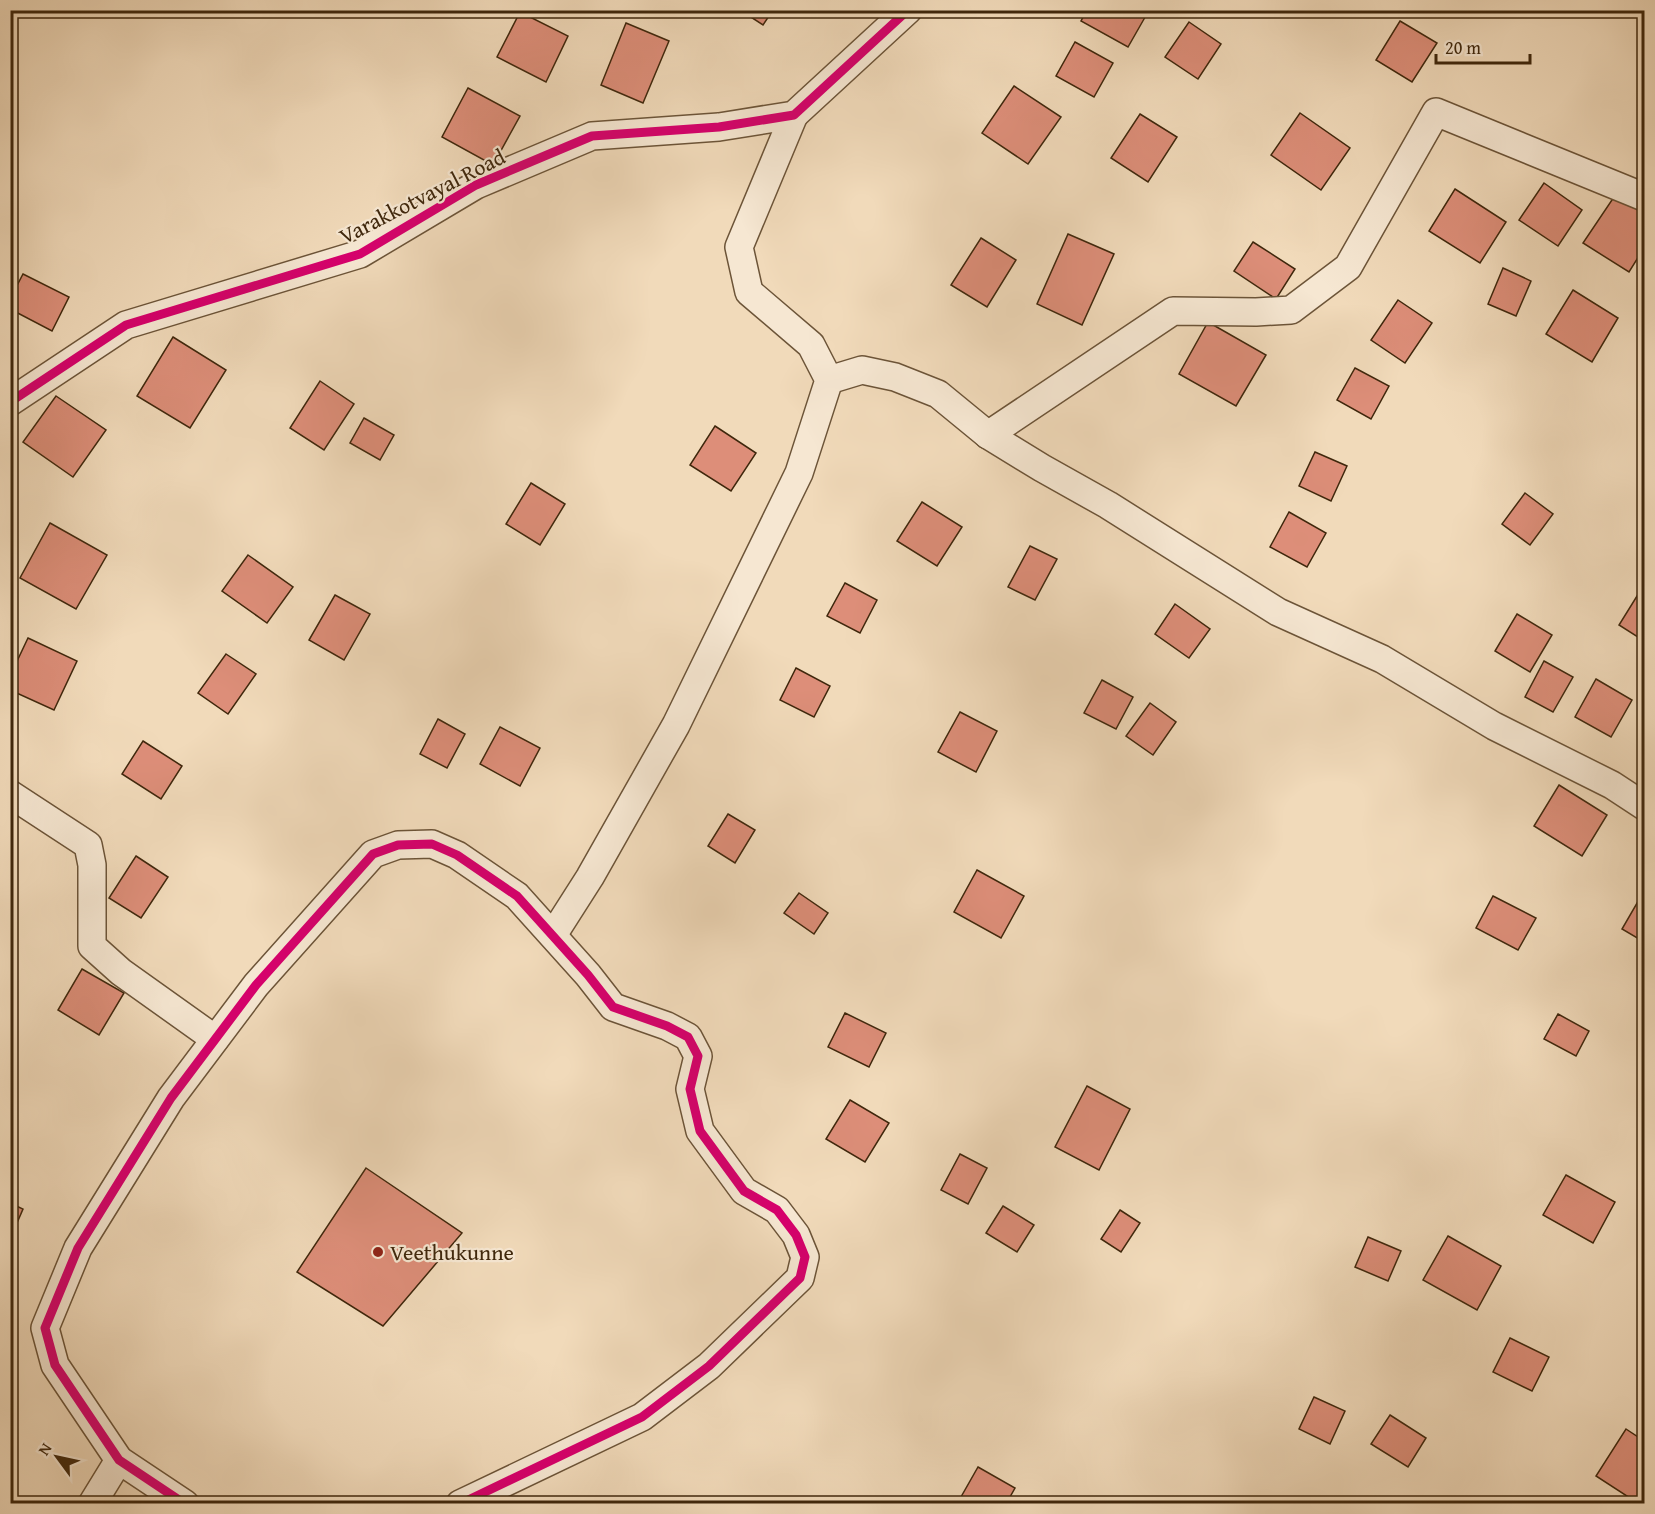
<svg xmlns="http://www.w3.org/2000/svg" width="1655" height="1514" viewBox="0 0 1655 1514" font-family="'Gentium Book Plus',serif">
<style>
.building{fill:#dd8e79;stroke:#3f270c;stroke-width:1.5}
.lines{fill:none;stroke-linecap:round;stroke-linejoin:round}
.minor-casing{stroke:#6c5438;stroke-width:30}
.minor{stroke:#f6e7d2;stroke-width:27}
.cycleway-casing{stroke:#f6e7d2;stroke-width:13}
.cycleway{stroke:#d6006c;stroke-width:9}
.poi-dot{fill:#8f2418;stroke:#f6e7d2;stroke-width:2}
.labels{text-anchor:middle;dominant-baseline:central;stroke-width:4.5;stroke-linejoin:round;paint-order:stroke}
.street-label{font-size:22px;fill:#3f270c;stroke:#f6e7d2}
.poi-label{font-size:22px;fill:#3f270c;stroke:#f6e7d2;text-anchor:start}
</style>
<rect width="100%" height="100%" fill="#f1daba"/>
<filter id="stains"><feTurbulence type="fractalNoise" baseFrequency=".00333" numOctaves="4"/><feColorMatrix values="0 0 0 0 .2 0 0 0 0 .09 0 0 0 0 .02 0 0 0 .5 -.17"/></filter>
<radialGradient id="worn" r=".72"><stop offset=".6" stop-color="#630" stop-opacity="0"/><stop offset="1" stop-color="#630" stop-opacity=".3"/></radialGradient>
<g class="building">
<polygon points="740,10 773,10 763,25"/>
<polygon points="1087,10 1146,10 1148,12 1128,47 1081,21"/>
<polygon points="520,12 568,36 546,82 497,57"/>
<polygon points="1400,21 1437,43 1412,82 1376,60"/>
<polygon points="1189,22 1221,44 1198,79 1165,57"/>
<polygon points="626,23 669,41 643,103 601,85"/>
<polygon points="1075,42 1113,63 1094,97 1056,76"/>
<polygon points="1014,86 1061,117 1028,164 982,133"/>
<polygon points="468,88 520,116 493,165 442,137"/>
<polygon points="1300,113 1350,148 1321,190 1271,155"/>
<polygon points="1140,114 1177,137 1148,182 1111,158"/>
<polygon points="1544,183 1582,210 1558,246 1519,220"/>
<polygon points="1620,188 1644,204 1644,248 1629,272 1583,243"/>
<polygon points="1455,189 1506,222 1480,263 1429,231"/>
<polygon points="1068,234 1114,254 1082,325 1037,304"/>
<polygon points="981,238 1016,260 987,307 951,285"/>
<polygon points="1253,242 1295,269 1276,299 1234,271"/>
<polygon points="1503,268 1531,281 1516,316 1488,304"/>
<polygon points="23,274 69,297 52,331 10,309 10,299"/>
<polygon points="1573,290 1618,318 1592,362 1546,334"/>
<polygon points="1398,300 1432,323 1405,363 1371,340"/>
<polygon points="1208,322 1266,355 1236,406 1179,374"/>
<polygon points="173,337 226,370 190,428 137,396"/>
<polygon points="10,341 16,344 10,354"/>
<polygon points="1355,368 1389,386 1371,419 1337,400"/>
<polygon points="320,381 354,404 324,450 290,428"/>
<polygon points="56,396 106,430 73,477 23,442"/>
<polygon points="364,418 394,435 380,460 350,443"/>
<polygon points="715,426 756,453 731,491 690,465"/>
<polygon points="1315,452 1347,466 1331,501 1299,486"/>
<polygon points="531,483 565,504 540,545 506,524"/>
<polygon points="1525,493 1553,514 1530,545 1502,524"/>
<polygon points="922,502 962,527 937,566 897,541"/>
<polygon points="1289,512 1326,533 1307,567 1270,547"/>
<polygon points="50,523 107,555 76,609 20,578"/>
<polygon points="1030,546 1057,559 1035,600 1008,587"/>
<polygon points="248,555 293,587 267,623 222,591"/>
<polygon points="845,583 877,600 860,633 827,616"/>
<polygon points="1642,588 1644,590 1644,641 1619,625"/>
<polygon points="335,595 370,614 344,660 309,640"/>
<polygon points="1175,604 1210,629 1189,658 1155,634"/>
<polygon points="1517,614 1552,635 1530,672 1495,651"/>
<polygon points="28,638 77,661 54,710 10,690 10,676"/>
<polygon points="226,654 256,674 228,714 198,693"/>
<polygon points="1544,661 1573,677 1553,712 1525,697"/>
<polygon points="796,668 830,686 814,717 780,700"/>
<polygon points="1596,679 1632,700 1611,737 1575,717"/>
<polygon points="1102,680 1133,697 1116,729 1084,713"/>
<polygon points="1150,703 1176,722 1153,755 1126,736"/>
<polygon points="960,712 997,731 976,772 938,752"/>
<polygon points="438,719 465,734 447,768 420,754"/>
<polygon points="500,727 540,748 520,786 480,764"/>
<polygon points="143,741 182,766 161,799 122,774"/>
<polygon points="1559,785 1607,815 1582,856 1534,826"/>
<polygon points="728,814 755,830 735,863 708,846"/>
<polygon points="136,856 168,877 141,918 109,898"/>
<polygon points="977,870 1024,896 1001,938 954,912"/>
<polygon points="1644,891 1644,942 1622,929"/>
<polygon points="799,893 828,913 814,934 784,913"/>
<polygon points="1493,896 1536,918 1518,950 1476,928"/>
<polygon points="82,969 124,993 99,1035 58,1010"/>
<polygon points="845,1013 886,1033 869,1067 828,1047"/>
<polygon points="1558,1014 1589,1031 1576,1056 1544,1039"/>
<polygon points="1087,1086 1130,1109 1099,1170 1055,1147"/>
<polygon points="850,1100 889,1123 865,1162 826,1139"/>
<polygon points="960,1154 987,1168 968,1204 941,1190"/>
<polygon points="366,1168 462,1233 383,1326 297,1272"/>
<polygon points="1566,1175 1615,1202 1593,1243 1543,1215"/>
<polygon points="10,1203 23,1209 10,1239"/>
<polygon points="1003,1206 1034,1225 1017,1252 986,1233"/>
<polygon points="1120,1210 1140,1223 1121,1252 1101,1239"/>
<polygon points="1448,1236 1501,1266 1477,1310 1423,1280"/>
<polygon points="1368,1237 1401,1251 1388,1281 1355,1267"/>
<polygon points="1510,1338 1549,1357 1532,1391 1493,1372"/>
<polygon points="1314,1397 1345,1411 1330,1444 1299,1429"/>
<polygon points="1390,1415 1426,1438 1408,1467 1371,1444"/>
<polygon points="1626,1429 1644,1441 1644,1488 1636,1502 1596,1476"/>
<polygon points="978,1467 1015,1488 1006,1504 957,1504"/>
</g>
<g class="lines">
<g class="minor-casing">
<g id="minor">
<polyline points="829,380 862,370 895,377 938,394 988,435 1042,468 1108,505 1278,612 1382,659 1494,726 1612,785 1644,806"/>
<polyline points="10,402 126,325 360,254 476,185 592,136 719,127 794,115 908,10"/>
<polyline points="988,435 1173,311 1256,312 1291,310 1348,267 1436,112 1644,197"/>
<polyline points="10,794 88,845 92,865 92,946 121,972 215,1039"/>
<polyline points="553,935 590,877 676,725 799,473 829,380 811,345 749,292 739,247 794,115"/>
<polyline points="92,1504 119,1460"/>
<polyline points="185,1504 119,1460 55,1365 45,1328 78,1248 171,1098 256,985 373,854 398,845 432,844 457,855 517,896 588,975 613,1007 667,1026 688,1037 698,1056 690,1089 700,1131 744,1191 777,1210 796,1235 805,1257 800,1278 709,1366 642,1417 460,1504"/>
</g>
</g>
<use href="#minor" class="minor"/>
<g class="cycleway-casing">
<g id="cycleway">
<polyline points="10,402 126,325 360,254 476,185 592,136 719,127 794,115 908,10"/>
<polyline points="185,1504 119,1460 55,1365 45,1328 78,1248 171,1098 256,985 373,854 398,845 432,844 457,855 517,896 588,975 613,1007 667,1026 688,1037 698,1056 690,1089 700,1131 744,1191 777,1210 796,1235 805,1257 800,1278 709,1366 642,1417 460,1504"/>
</g>
</g>
<use href="#cycleway" class="cycleway"/>
</g>
<circle class="poi-dot" cx="378" cy="1252" r="6"/>
<g class="labels">
<g class="street-label">
<text transform="translate(422 196) rotate(-27)">Varakkotvayal Road</text>
</g>
<g class="poi-label">
<text x="390" y="1252">Veethukunne</text>
</g>
</g>
<rect width="1655" height="1514" fill="none" stroke="#f1daba" stroke-width="36"/>
<rect x="12" y="12" width="1631" height="1490" fill="none" stroke="#3f270c" stroke-width="3"/>
<rect x="18" y="18" width="1619" height="1478" fill="none" stroke="#3f270c" stroke-width="1.5"/>
<g transform="translate(57 1457) rotate(303)" stroke="#f6e7d2" stroke-width="4.5" paint-order="stroke">
<path d="M0-4.5L10 22L0 15L-10 22Z" fill="#3f270c"/>
<text y="-9" font-size="16" font-weight="bold" text-anchor="middle" fill="#3f270c">N</text>
</g>
<path d="M1436 54v9h94v-9" fill="none" stroke="#3f270c" stroke-width="3"/>
<text x="1445" y="54" font-size="18" fill="#3f270c" stroke="#f6e7d2" stroke-width="4.5" paint-order="stroke">20 m</text>
<rect width="100%" height="100%" filter="url(#stains)"/>
<rect width="100%" height="100%" fill="url(#worn)"/>
</svg>
